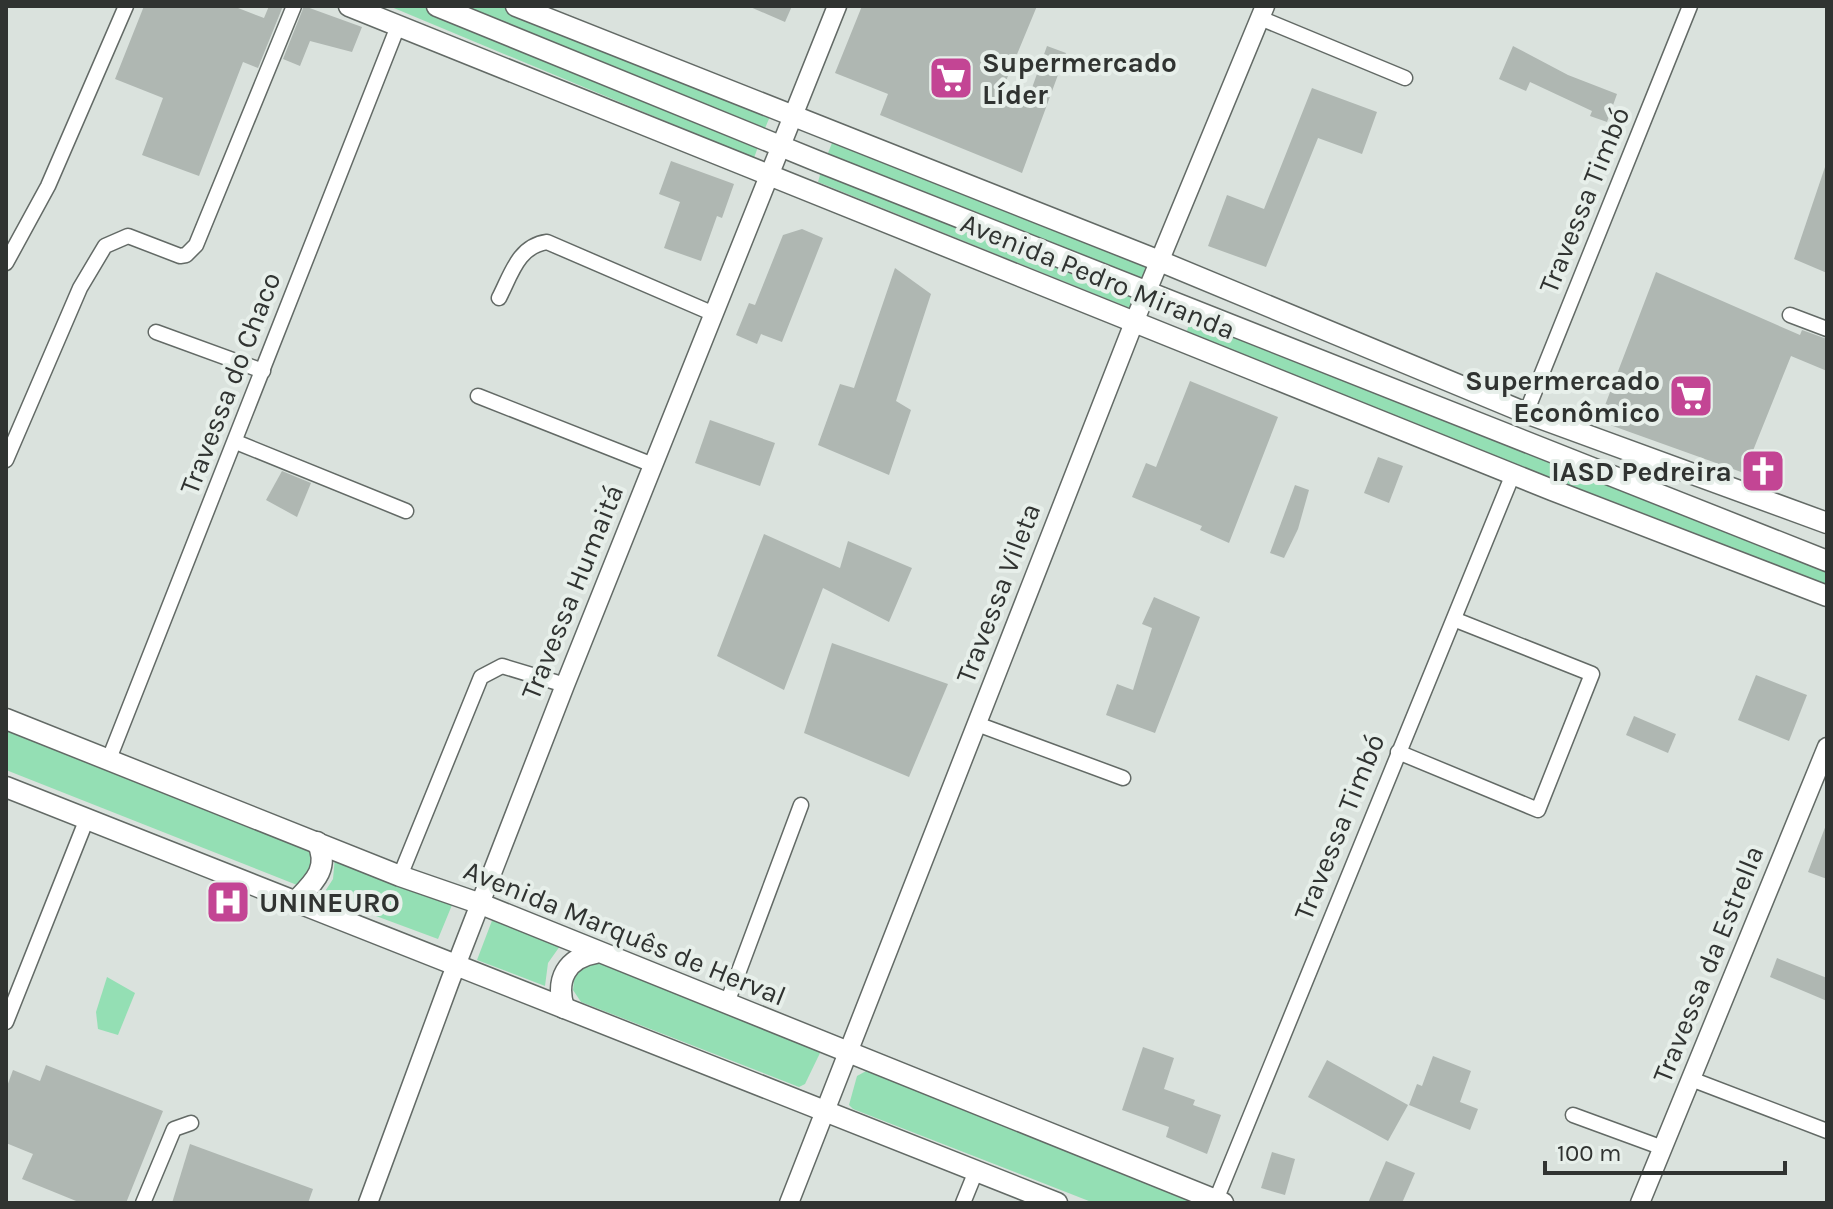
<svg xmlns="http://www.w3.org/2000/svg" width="1833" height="1209" viewBox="0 0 1833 1209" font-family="Karla,sans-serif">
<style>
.green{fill:#94dfb4}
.building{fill:#afb7b2}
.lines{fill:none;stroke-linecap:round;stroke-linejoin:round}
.minor-casing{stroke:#636a66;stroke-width:17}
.tertiary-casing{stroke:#636a66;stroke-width:21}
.secondary-casing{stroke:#636a66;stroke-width:23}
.minor{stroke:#fff;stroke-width:14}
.tertiary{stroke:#fff;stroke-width:18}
.secondary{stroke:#fff;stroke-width:20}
.labels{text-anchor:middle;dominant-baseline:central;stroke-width:8;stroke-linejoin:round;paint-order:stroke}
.poi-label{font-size:28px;font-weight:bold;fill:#303331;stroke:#e7efea;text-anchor:start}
.street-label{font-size:28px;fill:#303331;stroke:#e7efea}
</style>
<rect width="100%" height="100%" fill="#dae2dd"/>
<g class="green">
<polygon points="389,6 426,6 759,144 754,158"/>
<polygon points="456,6 501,6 771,114 763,133"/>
<polygon points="834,138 1147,261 1141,282 826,158"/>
<polygon points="822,168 1139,294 1132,309 818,182"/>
<polygon points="1193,315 1827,565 1827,589 1186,333"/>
<polygon points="6,729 310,849 310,869 297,885 6,770"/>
<polygon points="335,857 452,905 438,939 322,896 333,879"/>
<polygon points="493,918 560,946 548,963 545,986 477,960"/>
<polygon points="593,961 817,1049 820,1053 805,1084 799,1087 581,1002 573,990 575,972"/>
<polygon points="107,977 135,993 118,1035 98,1029 96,1012"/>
<polygon points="868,1070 1201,1203 1094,1203 853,1109 849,1105 857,1076"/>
</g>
<g class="building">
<polygon points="144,6 233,6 264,18 269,6 283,6 258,68 243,62 199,176 142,155 163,98 115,79"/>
<polygon points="304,6 362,27 352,52 310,41 300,66 283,59"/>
<polygon points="748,6 792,6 785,22"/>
<polygon points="862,6 1037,6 1003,88 1028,99 1047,46 1066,53 1022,173 880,115 888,94 835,73"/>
<polygon points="1513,46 1568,75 1617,94 1607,122 1590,116 1592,111 1530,82 1526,91 1499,79"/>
<polygon points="1312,88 1377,112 1362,154 1318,138 1266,267 1208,246 1227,195 1264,209"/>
<polygon points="671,161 734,184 722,218 717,216 701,261 664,248 680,202 659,194"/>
<polygon points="1825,167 1827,168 1827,273 1794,259"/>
<polygon points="802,229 823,238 782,342 761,334 757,344 736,335 749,303 755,305 783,235"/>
<polygon points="895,268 931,294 896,401 911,410 889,475 818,445 840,384 854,388"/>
<polygon points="1656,272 1800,335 1802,330 1827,339 1827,371 1791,356 1744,473 1599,421"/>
<polygon points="1190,381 1278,417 1229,543 1200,530 1202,526 1132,497 1146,463 1156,467"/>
<polygon points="710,420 775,443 760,486 695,463"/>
<polygon points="1378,457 1403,466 1389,503 1364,493"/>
<polygon points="282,471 311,483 297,517 266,500"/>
<polygon points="1295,485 1309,490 1298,529 1284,558 1270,553"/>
<polygon points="764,534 840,568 848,541 912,568 889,622 823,588 784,690 717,656"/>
<polygon points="1154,597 1200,617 1155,733 1106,715 1117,684 1133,690 1152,628 1142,624"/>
<polygon points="832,643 948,684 909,777 804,733"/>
<polygon points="1756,675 1807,695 1789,741 1738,720"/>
<polygon points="1634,716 1676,734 1668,753 1626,735"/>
<polygon points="1826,825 1827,825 1827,879 1808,872"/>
<polygon points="1777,958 1827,978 1827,1001 1770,977"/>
<polygon points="1143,1047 1174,1058 1164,1089 1195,1100 1193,1105 1221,1115 1207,1154 1166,1137 1169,1127 1122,1110"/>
<polygon points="1433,1056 1471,1071 1460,1102 1478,1109 1470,1130 1409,1105 1417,1084 1422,1086"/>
<polygon points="1327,1060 1408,1105 1388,1141 1308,1097"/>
<polygon points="46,1065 163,1111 126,1203 81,1203 22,1179 33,1154 6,1143 6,1089 13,1070 40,1081"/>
<polygon points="190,1144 313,1189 308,1203 172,1203"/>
<polygon points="1272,1152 1295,1159 1285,1195 1261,1188"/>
<polygon points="1386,1161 1415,1173 1402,1203 1368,1203"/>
</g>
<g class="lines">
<g class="minor-casing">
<g id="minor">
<polyline points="1260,18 1405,78"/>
<polyline points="6,263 48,186 126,6"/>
<path d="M499,298C511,275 518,246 547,242L714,314"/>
<polyline points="1790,315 1827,329"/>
<polyline points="156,332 263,371"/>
<polyline points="478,396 653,465"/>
<polyline points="1526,413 1690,6"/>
<polyline points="236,442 406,511"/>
<polyline points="6,460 80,288 105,246 128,236 180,256 186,255 196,245 294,6"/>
<polyline points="977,724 1123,778"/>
<polyline points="1398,752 1538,810 1592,674 1456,620"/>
<polyline points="109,759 398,26"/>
<polyline points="400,876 481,677 502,666 565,685"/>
<polyline points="727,1003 801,805"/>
<polyline points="6,1022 86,821"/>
<polyline points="1691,1079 1827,1131"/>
<polyline points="1573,1115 1663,1148"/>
<polyline points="1216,1200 1513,474"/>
<polyline points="143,1203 174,1129 191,1123"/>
<polyline points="963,1203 976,1171"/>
</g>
</g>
<g class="tertiary-casing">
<g id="tertiary">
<polyline points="368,1203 450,981 565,685 837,6"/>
<polyline points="789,1203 1135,320 1265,6"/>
<polyline points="1640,1203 1827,747"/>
</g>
</g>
<g class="secondary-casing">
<g id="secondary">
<polyline points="349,6 1552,490 1827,596"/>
<polyline points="437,6 817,161 1827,561"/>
<polyline points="516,6 1162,262 1526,413 1827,523"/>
<polyline points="6,719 400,876 481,904 1223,1203"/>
<polyline points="6,787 1057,1203"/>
<path d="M294,903C312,884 331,869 317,842"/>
<path d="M564,1008C555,979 567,958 596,953"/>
</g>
</g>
<use href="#minor" class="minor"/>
<use href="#tertiary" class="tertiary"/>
<use href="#secondary" class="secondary"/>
</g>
<defs>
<g id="supermarket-square" transform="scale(2.3)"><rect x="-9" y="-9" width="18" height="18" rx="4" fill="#c34594" stroke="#e7efea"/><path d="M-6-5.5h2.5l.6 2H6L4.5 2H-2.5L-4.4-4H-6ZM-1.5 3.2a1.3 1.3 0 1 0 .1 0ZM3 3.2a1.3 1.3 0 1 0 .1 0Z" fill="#fff"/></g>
<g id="church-square" transform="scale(2.3)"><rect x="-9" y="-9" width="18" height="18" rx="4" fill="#c34594" stroke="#e7efea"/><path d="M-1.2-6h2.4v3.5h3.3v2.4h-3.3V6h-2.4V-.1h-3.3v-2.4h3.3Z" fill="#fff"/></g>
<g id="hospital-square" transform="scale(2.3)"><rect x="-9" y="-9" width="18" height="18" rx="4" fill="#c34594" stroke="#e7efea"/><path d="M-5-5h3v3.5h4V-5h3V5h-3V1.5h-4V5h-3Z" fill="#fff"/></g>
</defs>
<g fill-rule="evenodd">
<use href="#supermarket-square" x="951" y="78"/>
<use href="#supermarket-square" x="1691" y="396"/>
<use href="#church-square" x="1763" y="471"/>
<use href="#hospital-square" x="228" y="902"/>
</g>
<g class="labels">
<g class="poi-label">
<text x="982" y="62">Supermercado<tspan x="982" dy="32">Líder</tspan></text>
<text x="1660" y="380" text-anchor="end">Supermercado<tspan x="1660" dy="32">Econômico</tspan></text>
<text x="1732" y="471" text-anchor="end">IASD Pedreira</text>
<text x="259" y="902">UNINEURO</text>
</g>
<g class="street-label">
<text transform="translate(1584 200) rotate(-68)">Travessa Timbó</text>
<text transform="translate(1098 276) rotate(22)">Avenida Pedro Miranda</text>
<text transform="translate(230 383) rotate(-69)">Travessa do Chaco</text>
<text transform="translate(572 592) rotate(-68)">Travessa Humaitá</text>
<text transform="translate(998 593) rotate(-69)">Travessa Vileta</text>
<text transform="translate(1339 827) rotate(-68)">Travessa Timbó</text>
<text transform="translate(625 933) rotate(22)">Avenida Marquês de Herval</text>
<text transform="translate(1708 964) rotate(-68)">Travessa da Estrella</text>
</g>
</g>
<rect width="1833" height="1209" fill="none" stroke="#303331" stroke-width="16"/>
<path d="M1545 1161v12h240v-12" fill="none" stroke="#303331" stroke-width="4"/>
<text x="1557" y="1161" font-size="24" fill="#303331" stroke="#e7efea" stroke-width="6" paint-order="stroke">100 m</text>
</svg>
